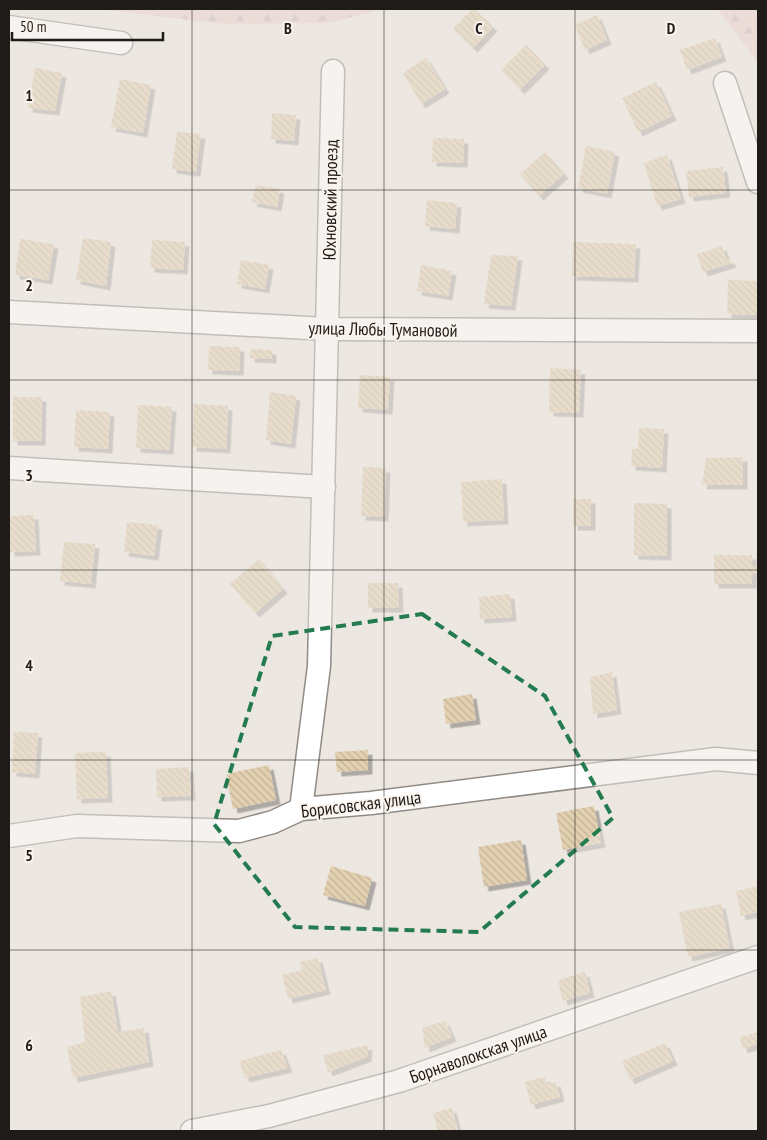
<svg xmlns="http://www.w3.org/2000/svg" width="767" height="1140" viewBox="0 0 767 1140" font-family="'PT Sans Narrow',sans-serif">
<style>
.forest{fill:url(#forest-firs)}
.building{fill:url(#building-back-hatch);filter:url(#shadow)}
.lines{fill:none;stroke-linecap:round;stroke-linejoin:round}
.minor-casing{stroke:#918b85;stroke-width:25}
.minor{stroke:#fff;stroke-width:22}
.marked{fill:none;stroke:#237b4f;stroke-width:4;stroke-dasharray:10 6;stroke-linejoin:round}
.grid{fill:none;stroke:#1e1b19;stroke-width:1;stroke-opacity:0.55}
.labels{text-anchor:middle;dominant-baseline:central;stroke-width:4;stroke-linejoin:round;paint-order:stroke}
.street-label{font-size:18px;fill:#1e1b19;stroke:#fbf4ee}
.grid-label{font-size:16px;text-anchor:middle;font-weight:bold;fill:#1e1b19;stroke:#fbf4ee;stroke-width:4;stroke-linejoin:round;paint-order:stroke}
</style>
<defs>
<pattern id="forest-firs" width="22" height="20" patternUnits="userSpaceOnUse" patternTransform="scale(1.25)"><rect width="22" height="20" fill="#ebcfcb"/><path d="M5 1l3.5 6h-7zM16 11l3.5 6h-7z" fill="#c9b1ae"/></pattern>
<pattern id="building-back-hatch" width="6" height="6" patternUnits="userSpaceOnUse" patternTransform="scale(1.25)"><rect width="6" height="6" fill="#e2d0b0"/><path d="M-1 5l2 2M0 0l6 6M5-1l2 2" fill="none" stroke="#c1b297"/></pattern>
<filter id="shadow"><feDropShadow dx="4.5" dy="4.5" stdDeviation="0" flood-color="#0004"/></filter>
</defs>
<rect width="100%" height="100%" fill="#ede7e1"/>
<g class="forest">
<polygon points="98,9 382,9 330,23 224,24"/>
<polygon points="717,9 758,9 758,63 752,55"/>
</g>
<g class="building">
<polygon points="472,9 474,9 493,27 473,48 453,29"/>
<polygon points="597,15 607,40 585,50 575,25"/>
<polygon points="715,38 722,57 687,70 680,50"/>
<polygon points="526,45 545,65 520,90 501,70"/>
<polygon points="426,58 445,89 421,104 403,73"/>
<polygon points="35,68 62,73 55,111 28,108"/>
<polygon points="120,79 151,85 143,133 111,127"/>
<polygon points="656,82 672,116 638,132 622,98"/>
<polygon points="272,113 296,115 294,141 271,139"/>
<polygon points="177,132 201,134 196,172 172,169"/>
<polygon points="433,138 464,139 463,163 432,162"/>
<polygon points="586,146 615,152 607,194 578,188"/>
<polygon points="545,152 564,174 539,196 520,174"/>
<polygon points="667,155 681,199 657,206 644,163"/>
<polygon points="723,167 726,193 689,197 686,171"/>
<polygon points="256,185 280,189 277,207 252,202"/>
<polygon points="427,200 457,203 455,229 425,226"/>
<polygon points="83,238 111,242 106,286 76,280"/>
<polygon points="20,239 54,244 48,280 15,275"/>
<polygon points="152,240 185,242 183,270 150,268"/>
<polygon points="573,242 636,244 634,278 572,276"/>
<polygon points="722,246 727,260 730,259 732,263 703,272 697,254"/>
<polygon points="491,255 518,256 511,306 484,304"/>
<polygon points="241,260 269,265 265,289 237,284"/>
<polygon points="421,265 452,271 448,296 417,291"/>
<polygon points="728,280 758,281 758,315 727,314"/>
<polygon points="209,346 240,347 239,371 208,370"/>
<polygon points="251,349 272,350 272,359 250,358"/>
<polygon points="550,368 581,370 579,413 549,412"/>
<polygon points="360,375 390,377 388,410 358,408"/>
<polygon points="270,392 296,396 291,444 266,440"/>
<polygon points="13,397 42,397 41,441 13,441"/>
<polygon points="194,404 228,406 226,449 192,447"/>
<polygon points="138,405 172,407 169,450 136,448"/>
<polygon points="76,410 110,412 108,449 74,447"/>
<polygon points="639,428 664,429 662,468 631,466 632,449 638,449"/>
<polygon points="743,457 743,485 702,485 706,458"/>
<polygon points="363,467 386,468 384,517 361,516"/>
<polygon points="502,479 504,520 463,522 461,482"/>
<rect x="573" y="499" width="18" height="27"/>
<polygon points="634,503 667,504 667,556 634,555"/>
<polygon points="34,515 36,551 10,552 9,516"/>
<polygon points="127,522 158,525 154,556 124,552"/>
<polygon points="64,542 95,544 91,584 60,581"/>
<polygon points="714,555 752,555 752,566 758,566 758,574 752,574 752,584 714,584"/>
<polygon points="259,559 283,589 255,613 230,584"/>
<polygon points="368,583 398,583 399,608 368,608"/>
<polygon points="510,594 512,617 480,619 479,597"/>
<polygon points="612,672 617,710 593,714 590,677"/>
<polygon points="472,694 476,720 446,724 443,699"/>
<polygon points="14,732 38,733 35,774 12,772"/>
<polygon points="368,750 368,770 337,772 335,752"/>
<polygon points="106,752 108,798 77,799 75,753"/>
<polygon points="269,765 276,800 233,809 226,774"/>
<polygon points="189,767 191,796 157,797 156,769"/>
<polygon points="594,806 601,843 563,850 556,813"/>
<polygon points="521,840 527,880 484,887 478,847"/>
<polygon points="331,866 372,878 365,906 323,895"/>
<polygon points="758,886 758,912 741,916 736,891"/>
<polygon points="721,904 730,948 688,957 679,912"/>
<polygon points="318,958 326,990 288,999 282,975 302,970 300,962"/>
<polygon points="585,972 590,993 563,1001 558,980"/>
<polygon points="111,991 118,1032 144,1028 149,1062 73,1078 67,1047 85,1042 80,997"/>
<polygon points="445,1021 452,1037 425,1048 422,1028"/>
<polygon points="758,1032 758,1044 743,1049 740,1037"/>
<polygon points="665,1043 673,1061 630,1080 622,1061"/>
<polygon points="368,1045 367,1057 328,1072 323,1055"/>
<polygon points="281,1050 288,1068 245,1078 239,1061"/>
<polygon points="545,1077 547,1084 556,1082 560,1097 531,1105 525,1082"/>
<polygon points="452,1108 458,1131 438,1131 433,1113"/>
</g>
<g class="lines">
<g class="minor-casing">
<g id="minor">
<polyline points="9,27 121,43"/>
<polyline points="725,83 758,182"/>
<polyline points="9,312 327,329 758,331"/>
<polyline points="9,468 324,487"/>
<polyline points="301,809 319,666 333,71"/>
<polyline points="9,836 77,826 239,831 273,822 301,809 371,803 716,759 758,763"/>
<polyline points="192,1131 269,1116 399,1081 758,957"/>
</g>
</g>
<use href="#minor" class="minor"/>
</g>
<path d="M0 0H767V1140H0ZM422,614L545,696L613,818L479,932L295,927L214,824L272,636Z" fill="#ede7e1" fill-opacity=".55" fill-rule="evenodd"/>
<path class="marked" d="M422,614L545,696L613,818L479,932L295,927L214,824L272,636Z"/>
<path class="grid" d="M192,9V1131M384,9V1131M575,9V1131M9,190H758M9,380H758M9,570H758M9,760H758M9,950H758"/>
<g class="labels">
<g class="street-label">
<text transform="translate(330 200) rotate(-89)">Юхновский проезд</text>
<text transform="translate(383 329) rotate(1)">улица Любы Тумановой</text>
<text transform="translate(361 804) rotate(-7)">Борисовская улица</text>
<text transform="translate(478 1054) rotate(-19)">Борнаволокская улица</text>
</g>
</g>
<g class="grid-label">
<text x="288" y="34">B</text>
<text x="479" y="34">C</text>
<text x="671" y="34">D</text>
<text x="29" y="101">1</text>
<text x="29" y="291">2</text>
<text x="29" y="481">3</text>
<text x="29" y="671">4</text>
<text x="29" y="861">5</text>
<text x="29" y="1051">6</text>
</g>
<rect width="767" height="1140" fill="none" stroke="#1e1b19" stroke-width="20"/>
<path d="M12 32v8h151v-8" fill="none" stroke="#1e1b19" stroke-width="2.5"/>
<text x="20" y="32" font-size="15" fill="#1e1b19" stroke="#fbf4ee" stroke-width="4" paint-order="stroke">50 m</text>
</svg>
